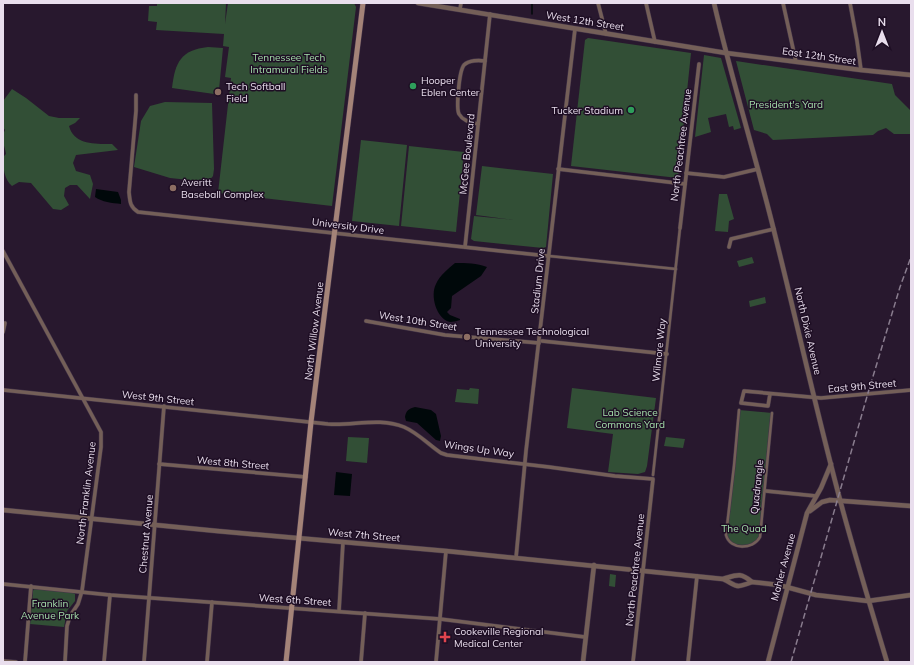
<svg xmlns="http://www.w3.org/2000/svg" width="914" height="665" viewBox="0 0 914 665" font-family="Mulish,sans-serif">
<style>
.green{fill:#324f36}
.water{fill:#00080a}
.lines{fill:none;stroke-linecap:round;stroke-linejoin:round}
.stream{stroke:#00080a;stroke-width:1.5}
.pedestrian-casing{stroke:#433449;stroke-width:3.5}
.minor-casing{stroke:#433449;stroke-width:4.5}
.tertiary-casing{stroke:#433449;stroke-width:5.5}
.secondary-casing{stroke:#433449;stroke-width:6}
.pedestrian{stroke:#745f58;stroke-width:2.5}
.minor{stroke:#745f58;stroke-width:3.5}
.tertiary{stroke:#745f58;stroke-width:4.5}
.secondary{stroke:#a48378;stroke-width:5}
.rail{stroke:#897c8e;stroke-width:1.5;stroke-dasharray:6 3;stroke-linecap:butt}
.leisure-dot{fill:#2e9e5b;stroke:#1e0e24;stroke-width:1.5}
.education-dot{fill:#8d6e63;stroke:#1e0e24;stroke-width:1.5}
.health-dot{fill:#e0444e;stroke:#1e0e24;stroke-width:1.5}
.labels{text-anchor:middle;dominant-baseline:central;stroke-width:3;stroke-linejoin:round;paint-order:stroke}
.street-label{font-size:10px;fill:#e9deed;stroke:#1e0e24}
.park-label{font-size:10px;fill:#a5e0ab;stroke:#1e0e24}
.poi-label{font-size:10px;fill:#e9deed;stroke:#1e0e24;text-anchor:start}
</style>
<rect width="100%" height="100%" fill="#28182e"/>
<g class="green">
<polygon points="157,3 226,3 225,24 228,3 354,3 356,7 332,206 218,193 231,78 225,77 229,47 223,46 224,34 156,30 157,22 148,21 149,6 157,6"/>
<polygon points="588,38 691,53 678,178 571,166 585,40"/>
<path d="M208,47L223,48L219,90L214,94L172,88C175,62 181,50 208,47Z"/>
<polygon points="704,55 721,58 741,128 734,130 733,126 729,127 726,114 708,118 711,132 695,137"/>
<polygon points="736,61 892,84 895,95 911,111 911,134 894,134 886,128 878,131 873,135 773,140 767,134 754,130"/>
<path d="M12,89L26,98L49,116L59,118H80L75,123L69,126C74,145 95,144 112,144L118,150L76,155L73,163L76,171L90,175L93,184L90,199L77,185H70L65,188L64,196L69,205L61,210L53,209L31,183L19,182L12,186C4,179 3,167 3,157L6,154C5,146 0,139 5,130L3,127V101Z"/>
<polygon points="165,102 212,103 214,169 213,176 208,182 170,178 134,167 141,121 150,106"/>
<polygon points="361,140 407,145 399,226 352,221"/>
<polygon points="409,146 464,152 456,232 401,226"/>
<polygon points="482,166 553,174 546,247 543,248 474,241 471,239 474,216 514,220 476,215"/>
<polygon points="719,194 727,194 734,219 729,221 728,232 715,231"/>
<polygon points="752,257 754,263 739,267 737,261"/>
<polygon points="765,297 766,303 750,307 749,301"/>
<polygon points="470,388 479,389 478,404 455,402 457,389 469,390"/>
<polygon points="572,388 656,398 647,466 645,472 638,474 608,472 613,434 567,428"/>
<polygon points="739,410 772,413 760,537 753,545 734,545 727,538"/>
<polygon points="348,437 369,438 367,463 346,461"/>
<polygon points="666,437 685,439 683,448 664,446"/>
<polygon points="610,574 616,575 615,587 609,586"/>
<polygon points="34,589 72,592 75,594 75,601 67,611 64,627 30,624 33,591"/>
</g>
<g class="water">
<path d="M96,189L118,192L121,200V204C112,203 102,202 95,197Z"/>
<path d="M455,263C466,263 477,263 487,267L481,276L452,296L451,308L447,312L450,315L460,319V320C457,321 453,322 450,322C436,319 430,295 436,284C440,275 448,269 455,263Z"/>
<path d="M415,407L431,410L436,414L441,436L440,441L436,440L417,423L406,421L405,417C406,411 408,409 415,407Z"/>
<polygon points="336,472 352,474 350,496 334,495"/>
</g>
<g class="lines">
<polyline class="stream" points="532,14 532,3"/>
<g class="pedestrian-casing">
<g id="pedestrian">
<polyline points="549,256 676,269"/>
<path d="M739,410L734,466L726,535C730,550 753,550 760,537L772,413"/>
<polyline points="653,475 680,228"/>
</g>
</g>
<g class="minor-casing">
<g id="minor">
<polyline points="598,3 606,34"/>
<polyline points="646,3 655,42"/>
<polyline points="783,3 796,62"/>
<polyline points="850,3 857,41 861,70"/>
<polyline points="460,9 461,3"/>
<path d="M136,95V111L129,192C130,202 130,207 138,212L548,256"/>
<path d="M478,124C470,122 463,121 459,114C456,108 459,71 464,65C469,60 479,60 485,61"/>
<polyline points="558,169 685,184"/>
<polyline points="686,173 724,177 758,169"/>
<polyline points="680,228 699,64"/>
<polyline points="465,247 490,14"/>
<polyline points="729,247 731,239 774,229"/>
<polyline points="3,251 101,432 101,447 82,591 78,604 70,616 67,626 65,662"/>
<polyline points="366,321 445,335 539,343"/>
<polyline points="3,332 5,323"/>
<polyline points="542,341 667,354"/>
<path d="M3,390L328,424C353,426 379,417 404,427C418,433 429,445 441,453L447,455L549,467L615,476L653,479L633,662"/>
<polyline points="770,394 768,406 741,403 744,391 821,398 911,390"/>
<polyline points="159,464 306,477"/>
<polyline points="766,491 816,496"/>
<polyline points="516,558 526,451 575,29"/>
<polyline points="3,584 110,595 440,619 585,637"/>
<polyline points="339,611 343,542"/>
<polyline points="3,661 16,662"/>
<polyline points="25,662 31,586"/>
<polyline points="104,662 110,595"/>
<polyline points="144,662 164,406"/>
<polyline points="207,662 212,602"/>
<polyline points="361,662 365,613"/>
<polyline points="436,662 446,551"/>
<polyline points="688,662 697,576"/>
</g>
</g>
<g class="tertiary-casing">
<g id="tertiary">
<polyline points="418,3 726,53 861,70 911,75"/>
<path d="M714,3C732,81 756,157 775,235C798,327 818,419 843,511C857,562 872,612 887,662"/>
<path d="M3,510L217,531L446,551L723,579C737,575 740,572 752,582C734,589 738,586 723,579"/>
<polyline points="810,511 822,502 830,500 911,506"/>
<polyline points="752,582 779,585 816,595 868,601 911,595"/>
<polyline points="583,662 594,565"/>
<polyline points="768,662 807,513 821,488 831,464"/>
</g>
</g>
<g class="secondary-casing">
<polyline id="secondary" points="286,662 311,422 363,3"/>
</g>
<use href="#pedestrian" class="pedestrian"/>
<use href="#minor" class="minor"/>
<use href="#tertiary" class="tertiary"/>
<use href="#secondary" class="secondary"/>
<polyline class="rail" points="791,662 868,393 900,287 911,257"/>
</g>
<g class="leisure-dot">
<circle cx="413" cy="86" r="4"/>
<circle cx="631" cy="110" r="4"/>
</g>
<g class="education-dot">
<circle cx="218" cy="92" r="4"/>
<circle cx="173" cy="188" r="4"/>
<circle cx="467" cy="337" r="4"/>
</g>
<path class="health-dot" d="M443 631h4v4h4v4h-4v4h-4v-4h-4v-4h4z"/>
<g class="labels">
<g class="street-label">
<text transform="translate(585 21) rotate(9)">West 12th Street</text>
<text transform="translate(819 56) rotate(8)">East 12th Street</text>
<text transform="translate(681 145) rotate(-83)">North Peachtree Avenue</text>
<text transform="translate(467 154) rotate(-84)">McGee Boulevard</text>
<text transform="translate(348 226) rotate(7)">University Drive</text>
<text transform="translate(538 281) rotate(-84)">Stadium Drive</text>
<text transform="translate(418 321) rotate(9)">West 10th Street</text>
<text transform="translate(314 331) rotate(-83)">North Willow Avenue</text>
<text transform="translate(808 331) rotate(77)">North Dixie Avenue</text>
<text transform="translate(659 350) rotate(-84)">Wilmore Way</text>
<text transform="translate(862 386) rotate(-5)">East 9th Street</text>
<text transform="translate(158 398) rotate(6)">West 9th Street</text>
<text transform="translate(479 449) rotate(8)">Wings Up Way</text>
<text transform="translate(233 463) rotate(5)">West 8th Street</text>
<text transform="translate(757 487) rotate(-84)">Quadrangle</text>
<text transform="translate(86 493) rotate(-83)">North Franklin Avenue</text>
<text transform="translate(146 534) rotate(-85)">Chestnut Avenue</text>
<text transform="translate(364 535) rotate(5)">West 7th Street</text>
<text transform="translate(783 567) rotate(-75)">Mahler Avenue</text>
<text transform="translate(635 570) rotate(-84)">North Peachtree Avenue</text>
<text transform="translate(295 600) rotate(4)">West 6th Street</text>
</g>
<g class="park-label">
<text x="289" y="57">Tennessee Tech<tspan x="289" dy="12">Intramural Fields</tspan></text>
<text x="786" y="104">President's Yard</text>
<text x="630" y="412">Lab Science<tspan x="630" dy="12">Commons Yard</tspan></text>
<text x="744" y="528">The Quad</text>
<text x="50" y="603">Franklin<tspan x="50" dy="12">Avenue Park</tspan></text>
</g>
<g class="poi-label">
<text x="421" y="80">Hooper<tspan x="421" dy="12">Eblen Center</tspan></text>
<text x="226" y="86">Tech Softball<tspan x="226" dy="12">Field</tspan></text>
<text x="623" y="110" text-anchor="end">Tucker Stadium</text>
<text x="181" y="182">Averitt<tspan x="181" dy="12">Baseball Complex</tspan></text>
<text x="475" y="331">Tennessee Technological<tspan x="475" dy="12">University</tspan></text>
<text x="454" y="631">Cookeville Regional<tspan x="454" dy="12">Medical Center</tspan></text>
</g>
</g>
<rect width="914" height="665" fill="none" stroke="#e9deed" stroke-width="8"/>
<g transform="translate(882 32)" stroke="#1e0e24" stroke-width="3" paint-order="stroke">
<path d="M0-3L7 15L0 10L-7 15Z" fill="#e9deed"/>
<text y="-6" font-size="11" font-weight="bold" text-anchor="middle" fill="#e9deed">N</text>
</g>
</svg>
